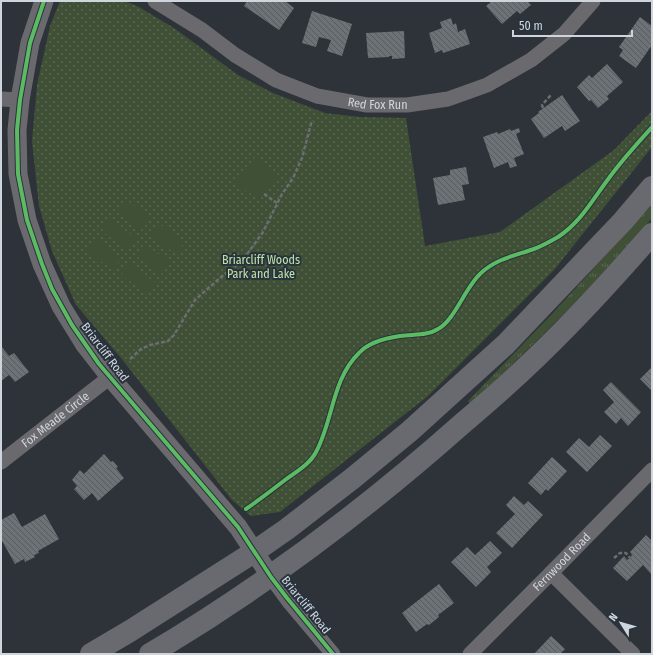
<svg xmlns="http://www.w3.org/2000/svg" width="653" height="655" viewBox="0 0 653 655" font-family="'Fira Sans Condensed',sans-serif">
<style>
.grass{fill:url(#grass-tufts)}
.park{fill:url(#park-dots)}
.garden{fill:#3f5036}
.building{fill:url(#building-back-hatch)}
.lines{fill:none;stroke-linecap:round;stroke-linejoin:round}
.path{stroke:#6b6d71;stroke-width:2.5;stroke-dasharray:4 2;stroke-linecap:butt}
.minor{stroke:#6a696e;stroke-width:15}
.tertiary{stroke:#6a696e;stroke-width:19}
.primary{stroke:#696970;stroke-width:22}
.cycleway-casing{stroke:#29333e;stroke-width:6}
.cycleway{stroke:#5cba63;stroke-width:4}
.labels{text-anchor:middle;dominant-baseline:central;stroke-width:4;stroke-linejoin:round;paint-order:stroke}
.street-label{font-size:12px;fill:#cfd5dc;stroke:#29333e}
.park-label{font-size:12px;fill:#bfe5a7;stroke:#29333e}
</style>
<defs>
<pattern id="grass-tufts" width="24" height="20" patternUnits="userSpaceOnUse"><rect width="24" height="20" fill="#3f5036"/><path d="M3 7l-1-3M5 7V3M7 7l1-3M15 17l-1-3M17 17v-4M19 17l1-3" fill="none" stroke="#5a6852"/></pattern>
<pattern id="park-dots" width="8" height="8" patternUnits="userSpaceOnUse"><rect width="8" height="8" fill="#3f5036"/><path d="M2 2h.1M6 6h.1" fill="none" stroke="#5a6852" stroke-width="1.8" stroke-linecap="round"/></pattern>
<pattern id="building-back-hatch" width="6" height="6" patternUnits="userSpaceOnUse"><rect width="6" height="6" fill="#6d7277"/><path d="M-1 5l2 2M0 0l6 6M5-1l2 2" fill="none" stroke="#585c5f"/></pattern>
</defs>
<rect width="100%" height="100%" fill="#2e3339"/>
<path class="grass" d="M652,204V218C596,284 535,345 470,403L468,401L553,313Z"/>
<polygon class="park" points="60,1 125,1 139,7 174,28 238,75 273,93 325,113 360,117 406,118 425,246 500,232 614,150 652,111 652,147 554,270 428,396 280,512 251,516 232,500 121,358 76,305 52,251 39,206 32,141 37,85 50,26"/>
<g class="garden">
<polygon points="255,157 278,174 259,200 236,183"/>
<polygon points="125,199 151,218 142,230 116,211"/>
<polygon points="110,219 136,238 127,250 102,231"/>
<polygon points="159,224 185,242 176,254 150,236"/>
<polygon points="96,239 121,258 113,270 87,251"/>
<polygon points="144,244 170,262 162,274 136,256"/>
<polygon points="130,264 156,283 147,294 121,275"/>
</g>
<g class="building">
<polygon points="247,1 285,1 294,8 279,30 244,6"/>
<polygon points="492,1 527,1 531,5 520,14 517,11 502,24 486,6"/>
<polygon points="312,11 352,24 342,56 327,51 331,40 319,37 316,47 302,43"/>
<polygon points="640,17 652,26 652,45 636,68 619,56 623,50 619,47"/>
<polygon points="451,18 453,25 456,23 458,32 465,29 470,44 443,53 442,50 435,53 429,33 442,28 440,22"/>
<polygon points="404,31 405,58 392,59 392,56 389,56 389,57 368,58 366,33"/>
<polygon points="607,64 623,82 607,96 609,99 598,108 591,100 589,101 577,87 589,75 592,78"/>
<polygon points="562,95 580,121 565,131 562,126 544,138 531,119 539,113 538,112"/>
<polygon points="519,128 520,132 516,134 524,154 514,158 517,166 510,168 508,162 494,168 483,137 497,132 498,134 510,129 511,131"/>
<polygon points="466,167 469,184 462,185 465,200 438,205 433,178 450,175 450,170"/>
<polygon points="1,346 9,356 14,353 29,372 15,382 9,375 1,381"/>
<polygon points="652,367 652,391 640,379"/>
<polygon points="611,382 641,412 628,426 621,418 616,424 604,412 614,402 603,390"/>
<polygon points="600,435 612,446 587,472 566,452 579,438 589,447"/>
<polygon points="104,454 111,462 113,461 118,467 116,468 124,478 98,501 92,493 84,500 74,489 77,486 72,480 80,470 84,474"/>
<polygon points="552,457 567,471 548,491 546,489 541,495 528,483"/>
<polygon points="514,496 524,505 528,501 543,515 512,548 496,533 515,514 506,505"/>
<polygon points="14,513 22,527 45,514 59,539 38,551 39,553 34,555 35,557 25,562 24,559 15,564 1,539 1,520"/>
<polygon points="646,535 652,541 652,573 651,574 643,565 627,581 613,568 624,556 627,560 630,558 632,555 630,552"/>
<polygon points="490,541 502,553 487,567 491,572 476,587 451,562 467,547 475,555"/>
<polygon points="439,584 454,603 438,615 439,617 429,625 427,624 416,632 402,613"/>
<polygon points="551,636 565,649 560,654 534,654"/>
</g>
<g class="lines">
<g class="path">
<polyline points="543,108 542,105 551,95"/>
<polyline points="264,194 277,203"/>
<polyline points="130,359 141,349 150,345 168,341 174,335 195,300 221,277 238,264 245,257 263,232 282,194 293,178 302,158 312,120"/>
<polyline points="614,558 620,553 626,553 630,558"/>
</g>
<g class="minor">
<path id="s1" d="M155,1L202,30L235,55L276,80L317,96L367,105H407L448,99L487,85L531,60L564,34L593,1"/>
<polyline points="1,99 20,100"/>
<path id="s2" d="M1,462L110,377"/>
<polyline points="551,573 633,654"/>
<polyline points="271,577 290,603 333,654"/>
<path id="s3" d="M470,654L551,573L652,470"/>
</g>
<polyline class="tertiary" points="44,1 30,43 20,100 17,130 18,174 27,220 42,264 61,306 85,345 110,377 238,527 271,577"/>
<g class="primary">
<polyline points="91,654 130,631 254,552 287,529 353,478 410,431 506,344 623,221 652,187"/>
<path d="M150,654C263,587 365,510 463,423C484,405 505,387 525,368C570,326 612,280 652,234"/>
</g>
<g class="cycleway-casing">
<g id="cycleway">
<polyline points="44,1 30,43 20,100 17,130 18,174 27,220 42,264 52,289 72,325 99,364 238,527 271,577 287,598 333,654"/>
<path d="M246,509C259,500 272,490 285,480C296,472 310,464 316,452C333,421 332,379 359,353C368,343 386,338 400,336C413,334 427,336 438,329C454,321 465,288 480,274C495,259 514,256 534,249C542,246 551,241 558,237C581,222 593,199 609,178C622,160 637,144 652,127"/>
</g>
</g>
<use href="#cycleway" class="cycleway"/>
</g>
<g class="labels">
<g class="street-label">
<text stroke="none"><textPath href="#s1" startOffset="250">Red Fox Run</textPath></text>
<text transform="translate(105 352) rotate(53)">Briarcliff Road</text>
<text stroke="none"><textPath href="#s2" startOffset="69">Fox Meade Circle</textPath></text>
<text stroke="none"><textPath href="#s3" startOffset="130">Fernwood Road</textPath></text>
<text transform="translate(306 605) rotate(51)">Briarcliff Road</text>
</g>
<g class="park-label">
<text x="261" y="260">Briarcliff Woods<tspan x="261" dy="14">Park and Lake</tspan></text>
</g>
</g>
<rect width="653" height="655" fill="none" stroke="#cfd5dc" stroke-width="4"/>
<g transform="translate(621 623) rotate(307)" stroke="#29333e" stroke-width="3" paint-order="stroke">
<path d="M0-3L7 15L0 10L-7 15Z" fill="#cfd5dc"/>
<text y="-6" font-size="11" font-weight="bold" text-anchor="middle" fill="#cfd5dc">N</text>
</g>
<path d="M513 30v6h119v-6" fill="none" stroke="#cfd5dc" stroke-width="2"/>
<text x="519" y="30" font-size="12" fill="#cfd5dc" stroke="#29333e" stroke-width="3" paint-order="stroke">50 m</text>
</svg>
